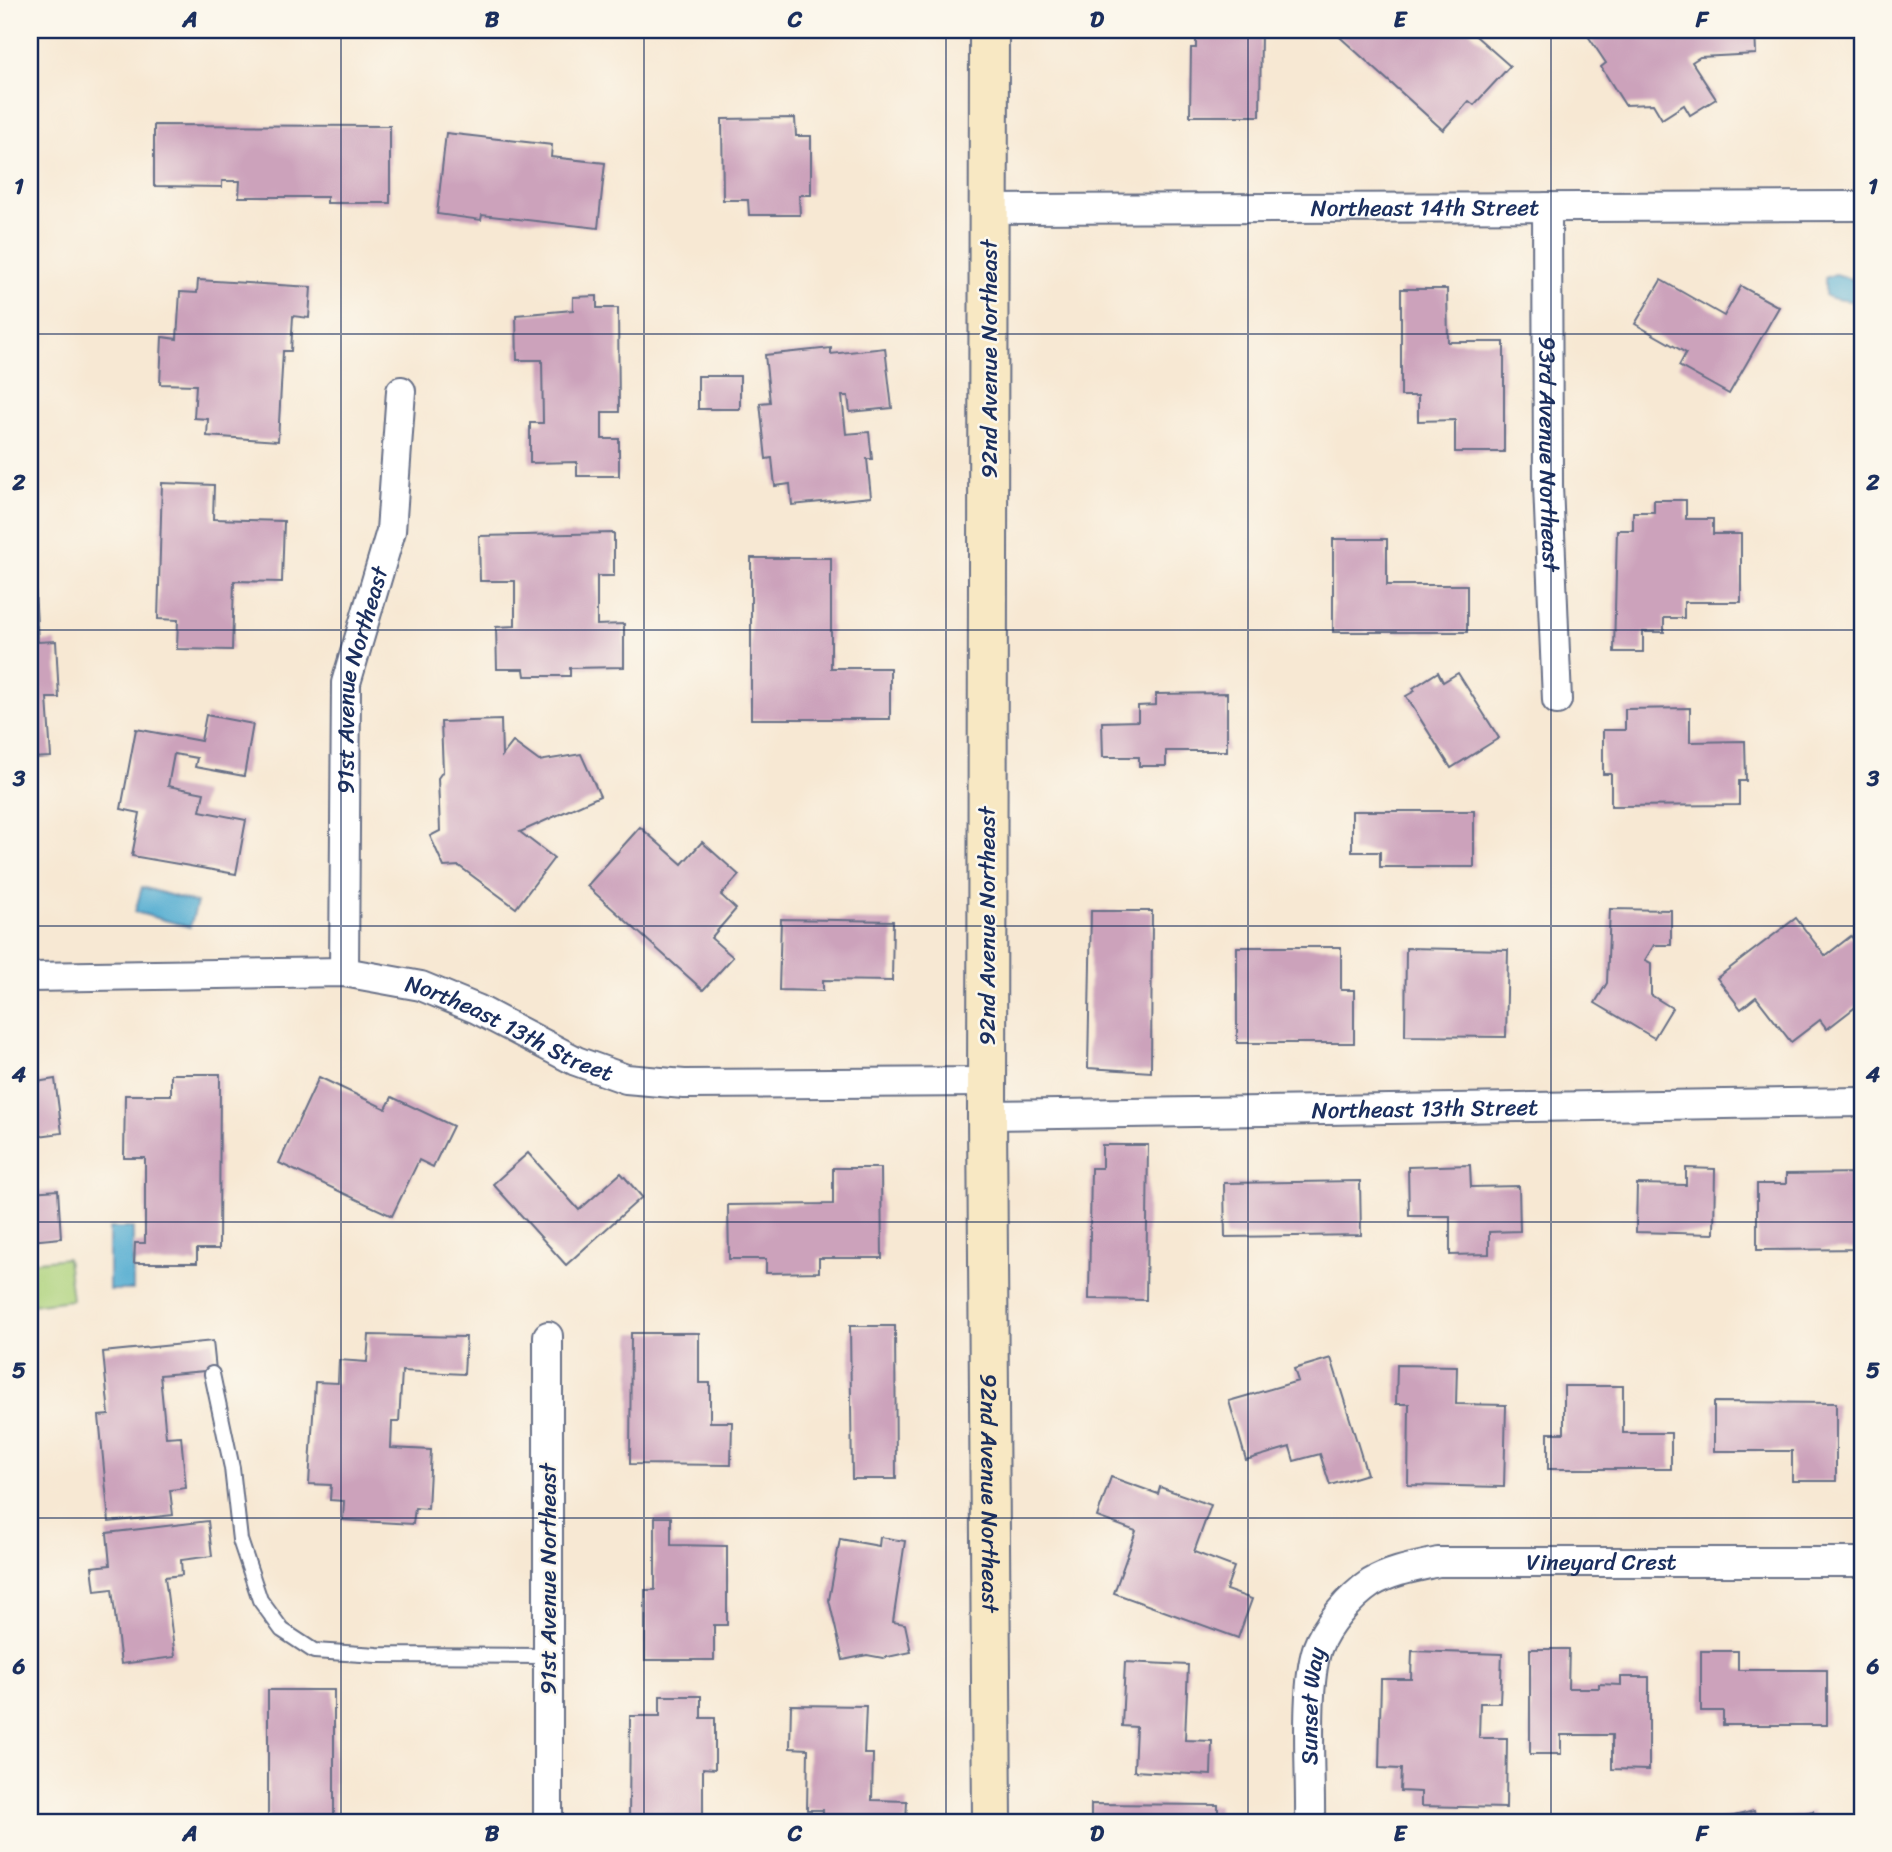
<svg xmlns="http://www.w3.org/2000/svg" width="1892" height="1852" viewBox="0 0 1892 1852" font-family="Sriracha,sans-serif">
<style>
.green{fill:#add27b;stroke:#64806c;stroke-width:2}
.water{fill:#54add1;stroke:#386e98;stroke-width:2}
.building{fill:#cca2bb}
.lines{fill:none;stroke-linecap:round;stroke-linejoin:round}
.lane-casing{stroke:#687087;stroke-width:18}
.street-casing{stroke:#687087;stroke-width:32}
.secondary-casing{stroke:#687087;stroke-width:42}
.lane{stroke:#fff;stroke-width:14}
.street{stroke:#fff;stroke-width:28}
.secondary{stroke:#f8e8c3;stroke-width:38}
.grid{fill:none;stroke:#1b2f5e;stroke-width:2;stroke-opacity:0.55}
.labels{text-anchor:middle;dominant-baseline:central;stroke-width:5;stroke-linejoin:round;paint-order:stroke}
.street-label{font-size:23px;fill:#1b2f5e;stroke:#fbf7ec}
.neatline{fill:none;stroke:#1b2f5e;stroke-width:2.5}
.grid-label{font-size:23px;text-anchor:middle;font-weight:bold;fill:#1b2f5e}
</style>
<rect width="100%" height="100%" fill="#fbf7ec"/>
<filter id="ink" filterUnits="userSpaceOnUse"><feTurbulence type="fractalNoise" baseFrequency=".0143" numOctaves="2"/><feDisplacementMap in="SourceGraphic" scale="14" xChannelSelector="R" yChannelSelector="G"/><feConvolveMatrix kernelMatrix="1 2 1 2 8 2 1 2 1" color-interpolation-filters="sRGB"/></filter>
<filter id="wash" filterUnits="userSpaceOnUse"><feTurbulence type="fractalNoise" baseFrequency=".00686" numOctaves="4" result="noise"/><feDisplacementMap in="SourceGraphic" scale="28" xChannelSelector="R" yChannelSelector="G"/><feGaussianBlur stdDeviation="1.57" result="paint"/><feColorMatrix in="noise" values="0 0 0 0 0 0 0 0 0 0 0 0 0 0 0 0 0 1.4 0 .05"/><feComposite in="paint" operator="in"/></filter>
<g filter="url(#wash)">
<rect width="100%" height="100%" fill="#f7e8d3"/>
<polygon class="green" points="67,1258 72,1300 30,1305 30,1262"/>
<g class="water">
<path d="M1835,274L1857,281L1862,280V306C1850,297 1837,303 1825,295V278Z"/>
<polygon points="142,887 197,903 190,927 135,912"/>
<rect x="109" y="1228" width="24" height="62"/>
</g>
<g id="blocks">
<g class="building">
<polygon points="1196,30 1261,30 1260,116 1190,116 1191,48 1196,48"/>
<polygon points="1332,30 1469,30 1510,66 1474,105 1469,101 1443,130"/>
<polygon points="1584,30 1755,30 1756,54 1700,57 1692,62 1716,99 1690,115 1684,105 1662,119 1653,104 1625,105 1601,67 1606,63"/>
<polygon points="795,118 796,136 811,136 811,195 799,195 800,215 749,215 748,200 723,200 722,119"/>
<polygon points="154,125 390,126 390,203 327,203 327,197 239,197 240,181 222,181 222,187 154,186"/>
<polygon points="446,133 552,145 551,157 605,163 598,228 482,215 481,220 437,214"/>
<polygon points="198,280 311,287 309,318 293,316 291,351 283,351 278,441 207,436 208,419 194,418 196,385 160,384 162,337 177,339 180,292 197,293"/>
<polygon points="1661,280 1724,316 1741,286 1779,307 1729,394 1679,366 1686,353 1635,324"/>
<polygon points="1401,289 1447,289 1448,342 1504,342 1504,452 1455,452 1455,420 1418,421 1418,396 1401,396"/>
<polygon points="597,296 597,308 618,308 619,412 602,412 602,439 619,439 619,476 577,476 577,462 530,463 530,423 543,423 542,360 517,360 516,315 573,310 573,297"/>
<polygon points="831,348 831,354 885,348 892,408 850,412 848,396 842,396 846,434 869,432 872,459 867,459 871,497 792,505 790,484 775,486 772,458 766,459 760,403 770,402 765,355"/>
<rect x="698" y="376" width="42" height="33"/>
<polygon points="162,483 214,485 213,519 284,521 282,582 234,581 232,650 177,649 178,620 158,619"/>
<polygon points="1654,500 1686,500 1686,519 1713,519 1713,534 1741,534 1741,602 1684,602 1684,618 1664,618 1664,632 1643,632 1643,652 1614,652 1617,530 1633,530 1633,512 1654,512"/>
<polygon points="614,533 614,576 597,576 597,625 624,624 624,667 570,668 570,676 525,676 524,669 497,669 496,627 515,626 515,581 480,581 479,536"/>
<polygon points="1333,539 1387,539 1387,585 1467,585 1467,632 1333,632"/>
<polygon points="751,558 831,558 831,668 890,668 890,719 751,719"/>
<polygon points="35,588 38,642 56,641 59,698 47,698 51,757 30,758 30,589"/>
<polygon points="1438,672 1443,682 1458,673 1499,738 1451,768 1406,696 1415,691 1413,688"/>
<polygon points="1227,693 1227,751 1166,751 1166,766 1139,766 1139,757 1103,757 1102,722 1138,721 1138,706 1156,705 1156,694"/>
<polygon points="1690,708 1690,742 1745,741 1746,781 1739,781 1739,805 1611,806 1611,774 1603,774 1603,730 1625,730 1625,709"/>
<polygon points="206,715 253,724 244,776 195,767 197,758 174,754 168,786 204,793 200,811 246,820 236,874 132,856 140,813 121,809 136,729 201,741"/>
<polygon points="501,720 502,756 513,742 539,761 581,754 600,796 520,832 554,858 516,908 459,866 444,867 430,836 440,831 438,778 443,771 441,722"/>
<polygon points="1352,811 1474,811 1474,867 1380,867 1380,852 1352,852"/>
<polygon points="640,827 682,864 702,842 739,875 721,895 736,909 711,938 733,957 703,990 587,886"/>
<polygon points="1610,909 1671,910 1671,945 1654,945 1645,960 1651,963 1651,995 1672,1008 1654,1038 1595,1003 1607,983"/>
<polygon points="1091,911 1152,911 1151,1072 1088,1068"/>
<polygon points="1796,918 1825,956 1851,936 1862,951 1862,1002 1827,1029 1820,1020 1791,1042 1756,997 1741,1009 1717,978"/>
<polygon points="781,919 893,921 892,981 823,980 823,991 779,990"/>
<polygon points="1237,947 1341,947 1341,990 1354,990 1354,1043 1237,1043"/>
<polygon points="1406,948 1508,950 1506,1037 1405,1036"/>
<polygon points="171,1074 220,1074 219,1249 197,1249 197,1263 134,1263 135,1243 145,1243 145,1158 124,1158 125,1095 171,1095"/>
<polygon points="319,1077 386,1109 392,1097 453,1126 433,1167 419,1160 392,1216 279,1163"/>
<polygon points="55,1079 62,1133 30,1137 30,1083"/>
<polygon points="1102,1145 1148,1145 1146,1300 1089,1299 1091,1168 1102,1168"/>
<polygon points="528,1153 579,1210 621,1173 642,1197 566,1265 493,1184"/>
<polygon points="1470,1165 1471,1187 1519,1186 1520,1231 1489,1232 1489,1254 1450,1255 1450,1216 1409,1216 1408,1167"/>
<polygon points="833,1168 881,1168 882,1258 819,1258 819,1272 766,1273 766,1259 729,1259 728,1205 833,1204"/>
<polygon points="1686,1168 1715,1169 1714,1234 1636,1232 1637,1184 1686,1185"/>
<polygon points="1862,1173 1862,1249 1757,1250 1757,1184 1786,1184 1786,1174"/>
<polygon points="1360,1181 1361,1235 1225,1237 1224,1183"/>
<polygon points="58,1190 61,1238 30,1241 30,1192"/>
<polygon points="850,1326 895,1326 896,1479 852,1479"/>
<polygon points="631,1333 699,1333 699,1383 710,1383 710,1422 732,1422 731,1465 630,1464"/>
<polygon points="369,1335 466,1337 464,1374 402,1371 399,1422 392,1422 391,1448 431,1450 428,1509 415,1508 413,1524 343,1520 344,1501 330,1500 331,1485 309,1484 315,1382 338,1383 339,1360 367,1362"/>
<polygon points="213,1341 216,1370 160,1375 166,1437 181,1436 186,1488 170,1490 173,1515 109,1522 99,1416 109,1415 103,1352"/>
<polygon points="1331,1358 1367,1474 1330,1485 1320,1454 1294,1461 1290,1447 1246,1460 1229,1401 1298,1381 1294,1369"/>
<polygon points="1397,1365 1457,1366 1456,1404 1506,1405 1504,1487 1408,1485 1409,1404 1396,1404"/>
<polygon points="1564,1386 1623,1386 1623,1433 1671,1433 1671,1469 1548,1469 1548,1433 1564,1433"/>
<polygon points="1714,1402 1836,1403 1836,1481 1792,1481 1792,1451 1714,1451"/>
<polygon points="1111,1477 1158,1494 1160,1487 1211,1505 1194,1552 1234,1567 1226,1590 1252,1599 1238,1638 1114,1593 1136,1531 1097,1517"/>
<polygon points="655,1517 671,1517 671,1545 727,1546 727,1625 714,1625 714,1660 645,1660 645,1590 655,1590"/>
<polygon points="208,1521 212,1556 181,1560 182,1575 165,1577 175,1657 121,1664 112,1589 95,1591 92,1567 110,1565 107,1533"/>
<polygon points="880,1537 905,1541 893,1622 905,1624 911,1652 883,1658 867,1655 843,1660 829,1600 840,1539 879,1546"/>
<polygon points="1530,1649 1569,1649 1568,1688 1599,1688 1599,1684 1621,1685 1621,1677 1649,1677 1649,1770 1612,1769 1612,1735 1561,1735 1561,1754 1530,1754"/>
<polygon points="1412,1651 1502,1654 1500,1703 1480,1703 1479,1738 1507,1738 1506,1808 1421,1806 1421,1792 1400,1791 1401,1769 1379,1768 1381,1679 1411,1679"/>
<polygon points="1701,1651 1738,1651 1738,1670 1827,1670 1827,1725 1723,1725 1723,1711 1701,1711"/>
<polygon points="1125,1662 1188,1665 1185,1740 1212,1741 1211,1775 1134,1771 1136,1727 1122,1726"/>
<rect x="268" y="1690" width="66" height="132"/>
<polygon points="660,1696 701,1696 701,1718 715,1718 715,1769 703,1768 703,1822 629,1822 630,1716 660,1716"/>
<polygon points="791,1705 866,1706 864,1754 873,1754 872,1800 907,1801 906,1822 823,1822 823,1810 807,1810 808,1749 790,1748"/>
<polygon points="1091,1804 1218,1805 1218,1822 1091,1822"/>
<polygon points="1754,1811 1757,1822 1714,1822 1714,1821"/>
<polygon points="1813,1811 1816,1822 1779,1822 1778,1820"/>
</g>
</g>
</g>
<g filter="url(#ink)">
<use href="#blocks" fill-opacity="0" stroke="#687087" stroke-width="2"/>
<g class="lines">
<g class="lane-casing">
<polyline id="lane" points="212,1374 232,1468 240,1540 260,1600 282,1630 314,1651 377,1655 548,1656"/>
</g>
<g class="street-casing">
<g id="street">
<path id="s1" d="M1547,207L1548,485L1557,700"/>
<path id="s2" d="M989,209L1862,206"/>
<path id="s3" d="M344,972L346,683L391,531L401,391"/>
<path id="s4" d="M30,977L344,972L421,986L477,1009L576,1061L626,1079L684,1084L987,1082"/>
<path id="s5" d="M987,1115L1862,1102"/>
<polyline points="548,1336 548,1822"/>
<path id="s6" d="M1310,1822C1311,1777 1304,1690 1317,1649C1325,1626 1350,1597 1371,1583C1391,1571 1416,1567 1438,1562H1862"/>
</g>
</g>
<g class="secondary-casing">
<g id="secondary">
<path id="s7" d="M989,30L987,1115L992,1822"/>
</g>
</g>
<use href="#lane" class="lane"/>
<use href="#street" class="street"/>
<use href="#secondary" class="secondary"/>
</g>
</g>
<path class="grid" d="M341,30V1822M644,30V1822M946,30V1822M1248,30V1822M1551,30V1822M30,334H1862M30,630H1862M30,926H1862M30,1222H1862M30,1518H1862"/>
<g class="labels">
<g class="street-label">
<text stroke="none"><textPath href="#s2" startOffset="436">Northeast 14th Street</textPath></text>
<text transform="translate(989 359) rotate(-90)">92nd Avenue Northeast</text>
<text stroke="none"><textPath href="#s1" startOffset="247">93rd Avenue Northeast</textPath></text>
<text stroke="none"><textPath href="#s3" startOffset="294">91st Avenue Northeast</textPath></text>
<text transform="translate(987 926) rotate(-90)">92nd Avenue Northeast</text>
<text stroke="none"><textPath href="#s4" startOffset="490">Northeast 13th Street</textPath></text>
<text stroke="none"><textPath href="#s5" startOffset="438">Northeast 13th Street</textPath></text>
<text stroke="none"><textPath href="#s7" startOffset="1463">92nd Avenue Northeast</textPath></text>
<text stroke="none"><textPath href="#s6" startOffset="494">Vineyard Crest</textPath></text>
<text transform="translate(548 1579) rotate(-90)">91st Avenue Northeast</text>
<text stroke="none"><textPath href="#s6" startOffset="116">Sunset Way</textPath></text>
</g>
</g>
<rect width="1892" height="1852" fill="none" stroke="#fbf7ec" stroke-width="77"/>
<rect x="38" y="38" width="1816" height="1776" class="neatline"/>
<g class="grid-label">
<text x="190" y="27">A</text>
<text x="492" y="27">B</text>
<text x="795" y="27">C</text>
<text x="1097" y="27">D</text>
<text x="1400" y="27">E</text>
<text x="1702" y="27">F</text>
<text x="19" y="194">1</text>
<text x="1873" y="194">1</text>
<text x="19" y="490">2</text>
<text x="1873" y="490">2</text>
<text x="19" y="786">3</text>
<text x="1873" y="786">3</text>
<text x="19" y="1082">4</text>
<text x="1873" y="1082">4</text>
<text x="19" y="1378">5</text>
<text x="1873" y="1378">5</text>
<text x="19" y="1674">6</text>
<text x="1873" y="1674">6</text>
<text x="190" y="1841">A</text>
<text x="492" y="1841">B</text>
<text x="795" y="1841">C</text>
<text x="1097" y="1841">D</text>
<text x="1400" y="1841">E</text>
<text x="1702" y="1841">F</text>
</g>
</svg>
